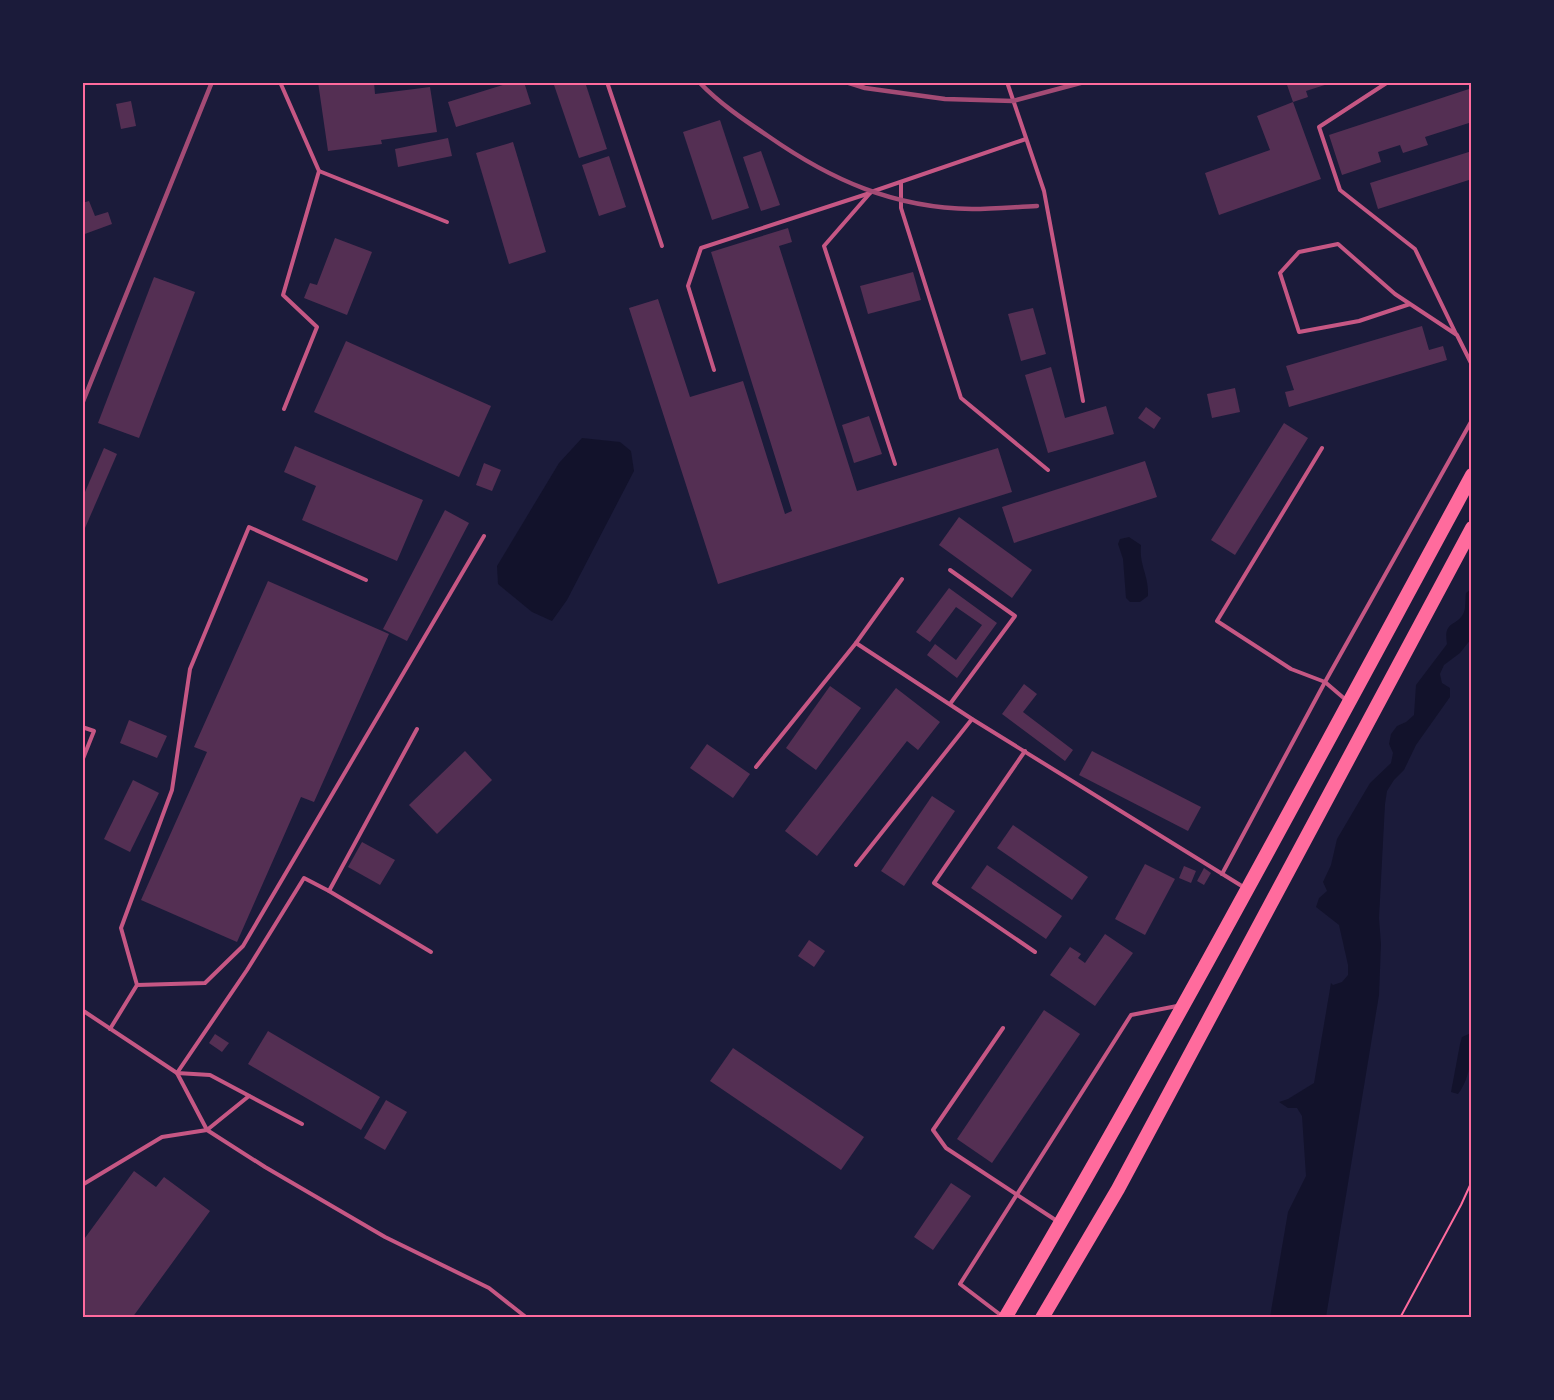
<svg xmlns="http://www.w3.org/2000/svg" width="1554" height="1400" viewBox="0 0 1554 1400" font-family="'Work Sans',sans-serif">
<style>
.water{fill:#12122b}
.building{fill:#542f53}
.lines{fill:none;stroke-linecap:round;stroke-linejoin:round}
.path{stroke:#ff6b9d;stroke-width:2}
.service{stroke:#c65784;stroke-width:4}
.trunk{stroke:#ff6b9d;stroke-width:14}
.rail{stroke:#a44b75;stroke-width:4.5}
.neatline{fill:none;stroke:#ff6b9d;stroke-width:2}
</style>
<rect width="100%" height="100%" fill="#1b1b3a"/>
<g class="water">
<polygon points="582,438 620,442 631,451 634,471 567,600 552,621 532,612 498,584 497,566 559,463"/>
<path d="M1129,537L1141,545C1139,566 1149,575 1148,596L1140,602H1130L1126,598L1123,559L1118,544L1120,539Z"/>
<path d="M1471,589V639L1460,653L1444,665L1440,674L1442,683L1450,688V697L1416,745L1404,770L1394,780L1387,791L1385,804L1379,918L1381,944L1379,995L1326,1317H1270L1288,1212L1306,1176L1302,1116L1297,1108H1288L1279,1102L1288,1099L1314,1083L1331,983L1333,985L1342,982L1348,975V965L1339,925L1316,907L1319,898L1327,891L1323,882L1331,865L1337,839L1370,783L1391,763L1393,753L1389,744L1391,734L1397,726L1406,722L1414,715L1416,685L1447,644C1443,619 1457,628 1464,612C1466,607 1465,599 1466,593Z"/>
<path d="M1471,1033C1472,1054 1471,1077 1458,1094L1451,1092L1460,1044L1462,1037Z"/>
</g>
<g class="building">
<polygon points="318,82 374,82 375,94 430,87 437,132 381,140 382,144 328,151"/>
<polygon points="512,82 524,82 531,104 456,127 448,102"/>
<polygon points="553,82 585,82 607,149 579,158"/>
<polygon points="1286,82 1331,82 1331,83 1306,91 1308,97 1293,102"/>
<polygon points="1472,88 1472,122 1425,137 1428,145 1403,153 1400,145 1378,152 1381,162 1342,175 1329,135"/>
<polygon points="131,101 136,126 121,129 116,104"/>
<polygon points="1293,102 1321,179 1219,215 1205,173 1270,150 1257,116"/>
<polygon points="720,120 749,208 712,220 683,132"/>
<polygon points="448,138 452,156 398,167 395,149"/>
<polygon points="513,142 546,252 509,264 476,153"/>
<polygon points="761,151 780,205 761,211 743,157"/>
<polygon points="1472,151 1472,179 1378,209 1370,183"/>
<polygon points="609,156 626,207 599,216 582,165"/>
<polygon points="89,201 95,216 108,212 112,224 82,235 82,203"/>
<polygon points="788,228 792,242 779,246 857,491 998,448 1012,492 718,584 629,308 658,299 690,397 743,381 785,514 792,511 711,252"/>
<polygon points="335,238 372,252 347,315 304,298 310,283 317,285"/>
<polygon points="913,272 921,300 868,314 860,286"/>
<polygon points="154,277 195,292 139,438 98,423"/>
<polygon points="1033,308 1046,354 1021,361 1008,314"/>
<polygon points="1422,326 1429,350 1443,346 1447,360 1289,407 1285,392 1294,390 1286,366"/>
<polygon points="346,341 491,406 459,477 314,412"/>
<polygon points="1051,367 1065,418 1106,406 1114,434 1048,453 1025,375"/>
<polygon points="1235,388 1240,412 1212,418 1207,394"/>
<polygon points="1146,407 1161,418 1154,429 1138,418"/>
<polygon points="869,416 882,454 854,463 842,425"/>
<polygon points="1284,423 1308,438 1235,555 1211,540"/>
<polygon points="295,446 423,500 397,561 302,520 316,486 284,472"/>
<polygon points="104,448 117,454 82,535 82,499"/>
<polygon points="1145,461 1157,497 1014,543 1002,507"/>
<polygon points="484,463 501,470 492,491 476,485"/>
<polygon points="445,510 469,523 407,641 383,629"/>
<polygon points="959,517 1032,570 1012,598 939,545"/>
<polygon points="268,581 389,634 314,802 301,797 237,942 141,900 207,752 194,747"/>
<polygon points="949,588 997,623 957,678 927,655 935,644 956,660 982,625 956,607 930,642 916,632"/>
<polygon points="1024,684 1037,694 1023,712 1073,750 1065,761 1002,714"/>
<polygon points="830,686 861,708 816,770 786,748"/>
<polygon points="896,688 940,722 918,750 907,741 817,856 785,831"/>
<polygon points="129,720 167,736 157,758 120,743"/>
<polygon points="707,744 750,774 733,798 690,768"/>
<polygon points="465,751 492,780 437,834 409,805"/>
<polygon points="1092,751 1201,807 1188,831 1079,775"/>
<polygon points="133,780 159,793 130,852 104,839"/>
<polygon points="932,796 955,811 904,886 881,871"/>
<polygon points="1013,825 1088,877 1072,900 997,848"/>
<polygon points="362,842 395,860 380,885 348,867"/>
<polygon points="1145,864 1175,879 1145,935 1115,919"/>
<polygon points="987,865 1062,916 1046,939 971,888"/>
<polygon points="1184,866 1196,871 1191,883 1179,878"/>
<polygon points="1204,868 1211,873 1204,885 1197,881"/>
<polygon points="1105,934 1133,953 1095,1006 1050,975 1070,947 1081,954 1078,958 1085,963"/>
<polygon points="809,940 825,951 814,967 798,956"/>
<polygon points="1044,1010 1080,1034 992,1163 957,1139"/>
<polygon points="268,1031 380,1097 361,1130 248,1064"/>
<polygon points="215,1034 229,1043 222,1052 209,1043"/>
<polygon points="733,1048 864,1137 841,1170 710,1081"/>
<polygon points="386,1100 407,1112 385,1150 364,1138"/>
<polygon points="134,1171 156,1187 164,1177 210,1211 132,1318 82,1318 82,1242"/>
<polygon points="951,1183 971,1196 933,1250 914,1237"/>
</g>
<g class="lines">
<polyline class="path" points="1400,1318 1461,1205 1472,1181"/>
<g class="service">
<polyline points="280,82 319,171 447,222"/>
<polyline points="607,82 662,246"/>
<polyline points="1007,82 1044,191 1083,401"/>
<polyline points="1388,82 1319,127 1340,190 1415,249 1456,334"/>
<polyline points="901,182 901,208 961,398 1048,470"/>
<polyline points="1410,304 1359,321 1299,332 1280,273 1299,252 1338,244 1395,294 1457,335 1472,365"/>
<polyline points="714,370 688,286 701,248 870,193"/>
<polyline points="284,409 317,327 283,295 319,171"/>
<polyline points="1322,448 1217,621 1291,669 1325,682 1346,700"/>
<polyline points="895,464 824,246 871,192 1026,139"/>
<polyline points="950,570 1015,616 950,704"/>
<polyline points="902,579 856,643 972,719 1245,888"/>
<polyline points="366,580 249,527 190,669 172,790 121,928 137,985 205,983 243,946 484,536"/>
<polyline points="82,727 94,731 82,761"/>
<polyline points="417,729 329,891 304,878 247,970 177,1073 207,1130 265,1167 385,1237 489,1288 527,1318"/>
<polyline points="1025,751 934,883 1035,952"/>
<polyline points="756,767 856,643"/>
<polyline points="856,865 972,719"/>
<polyline points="1222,874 1325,682 1472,420"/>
<polyline points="329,891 431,952"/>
<polyline points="82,1010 177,1073 210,1075 302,1124"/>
<polyline points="1003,1028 933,1130 946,1148 1057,1221"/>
<polyline points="110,1029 137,985"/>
<polyline points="82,1185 162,1137 207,1130 249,1096"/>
<polyline points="1002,1316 960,1284 1131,1015 1177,1006"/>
</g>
<g class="trunk">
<path d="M1005,1318C1168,1041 1319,757 1472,475"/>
<polyline points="1042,1318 1118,1189 1472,528"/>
</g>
<g class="rail">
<path d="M699,82C719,103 744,120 768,136C831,180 894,208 972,209C994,209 1015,207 1037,206"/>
<polyline points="846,82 865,88 945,99 1013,101 1084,82"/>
<polyline points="82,85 86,82"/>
<polyline points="82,404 212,82"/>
</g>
</g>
<rect width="1554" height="1400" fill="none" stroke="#1b1b3a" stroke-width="168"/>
<rect x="84" y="84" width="1386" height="1232" class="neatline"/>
</svg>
